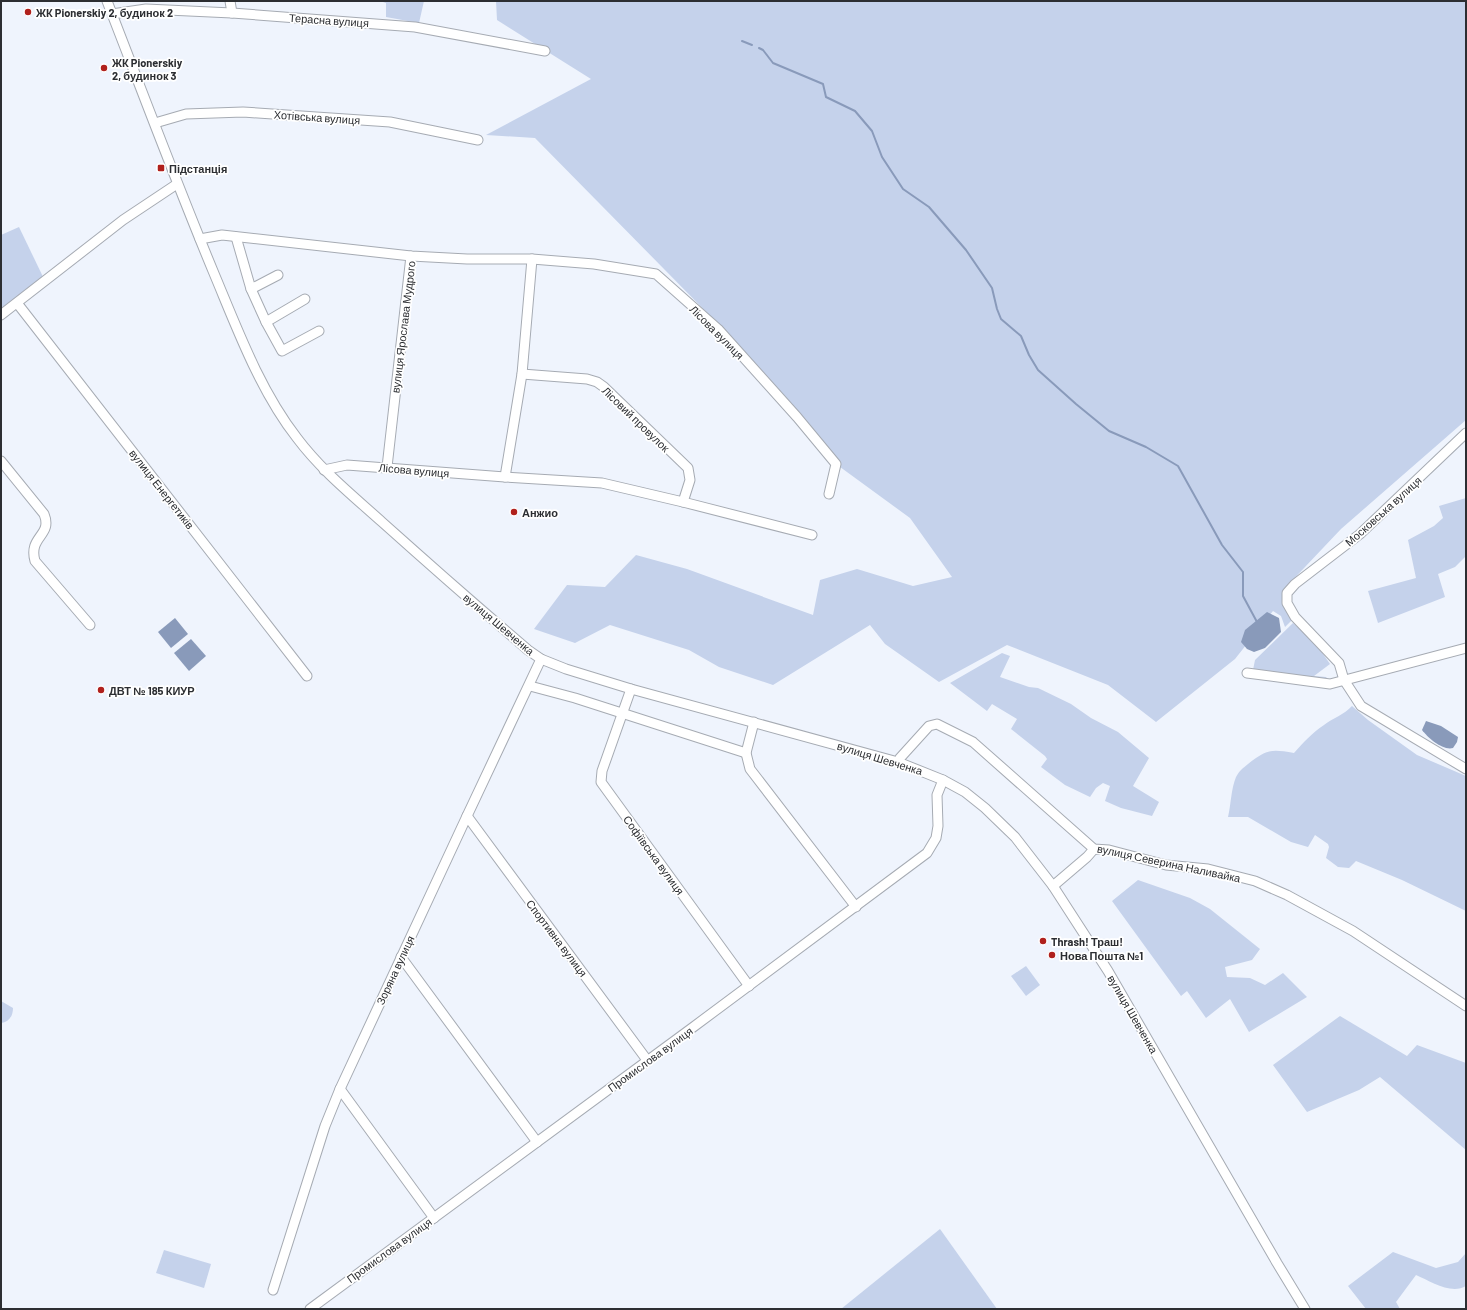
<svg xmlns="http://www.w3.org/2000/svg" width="1467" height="1310" viewBox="0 0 1467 1310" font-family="Barlow,sans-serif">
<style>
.green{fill:#c5d2eb}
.water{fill:#899aba}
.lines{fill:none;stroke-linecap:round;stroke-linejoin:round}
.stream{stroke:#899aba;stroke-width:2}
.minor-casing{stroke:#a6abb3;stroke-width:11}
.minor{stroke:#fff;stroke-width:9}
.poi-dot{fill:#b0201c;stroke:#fff;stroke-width:1.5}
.labels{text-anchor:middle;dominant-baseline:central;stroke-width:3.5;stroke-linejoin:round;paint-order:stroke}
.poi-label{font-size:11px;font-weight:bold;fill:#2c2e32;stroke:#fff;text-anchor:start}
.street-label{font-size:11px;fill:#2c2e32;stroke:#fff}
</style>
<rect width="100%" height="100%" fill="#eff4fd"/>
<g class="green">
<polygon points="380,1 424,1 419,23 386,17 386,3"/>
<polygon points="496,1 1466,1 1466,420 1341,529 1287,586 1282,595 1284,604 1292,620 1285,627 1281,616 1273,611 1235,659 1156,722 1108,685 1007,645 939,682 885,644 870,625 773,685 719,667 689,650 610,625 575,643 534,629 567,585 605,587 636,555 687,569 813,615 820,580 857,569 913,586 952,577 910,518 836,464 728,334 535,138 486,135 591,79 497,20"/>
<polygon points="19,227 45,281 1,315 1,235"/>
<polygon points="1466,498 1466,556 1455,567 1438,574 1445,597 1378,623 1368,591 1416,578 1408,540 1434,526 1443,518 1439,506"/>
<polygon points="1293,623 1314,641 1330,664 1314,676 1326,677 1330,682 1253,670 1255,660"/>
<polygon points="1002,653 1010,656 1000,677 1029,687 1038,688 1071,704 1091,718 1118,732 1149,758 1133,786 1159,802 1152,816 1121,808 1105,801 1110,786 1103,783 1096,788 1090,797 1065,785 1041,767 1047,759 1045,756 1011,729 1017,719 992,704 987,711 950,683"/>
<path d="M1352,706L1368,720L1417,755L1466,776V911L1402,880L1356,861L1349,868L1338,867L1326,858L1329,847L1328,844L1315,835L1308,847L1291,842L1248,817H1228C1231,804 1231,789 1236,777C1239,771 1243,768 1248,764C1267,749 1271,749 1294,753C1303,743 1312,733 1324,725C1333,718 1344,715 1352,706Z"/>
<polygon points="1138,880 1190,898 1210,909 1260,949 1252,960 1225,967 1227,977 1250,978 1265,985 1283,973 1307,997 1249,1032 1230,999 1206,1018 1187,991 1181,996 1112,901"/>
<polygon points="1026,966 1040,985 1026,996 1011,976"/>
<path d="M1,1001L13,1008C13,1016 9,1022 1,1023Z"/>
<polygon points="1340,1016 1407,1056 1417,1045 1466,1063 1466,1150 1380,1077 1359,1090 1307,1112 1273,1065"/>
<polygon points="940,1229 997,1309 841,1309"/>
<polygon points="164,1250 211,1264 204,1288 156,1273"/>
<path d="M1393,1252L1436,1268L1458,1262L1466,1253V1286C1451,1295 1430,1281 1416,1275L1396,1302L1400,1309H1366L1348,1286Z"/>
</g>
<g class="water">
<polygon points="1267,612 1279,618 1281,632 1265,648 1254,652 1247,649 1241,642 1245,630"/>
<polygon points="175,618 188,634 171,648 158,632"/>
<polygon points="191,639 206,656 189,671 174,653"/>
<path d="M1426,721L1441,726L1458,737L1457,742L1453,748C1443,751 1428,738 1422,730Z"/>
</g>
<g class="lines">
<g class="stream">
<polyline points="742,41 752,45"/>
<polyline points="759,48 763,50 773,63 823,84 826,97 855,111 872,131 882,157 903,189 929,207 966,250 992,288 997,309 1001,319 1021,336 1029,355 1038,370 1076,404 1109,431 1146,447 1178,466 1222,545 1243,572 1243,596 1257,622"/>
</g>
<g class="minor-casing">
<g id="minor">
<path d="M107,1C142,91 176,182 213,271C237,328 259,389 297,438C321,470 352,495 382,522C430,565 479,608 528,650L541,659L566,669L631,689L898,762L943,780L965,792L985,808L1015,837L1053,886L1108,971L1277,1263L1305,1309"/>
<polyline points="230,1 232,13"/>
<polyline points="112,14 146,9 232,13 415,27 545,51"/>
<polyline points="155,123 186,114 243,112 390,122 478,140"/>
<polyline points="236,237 251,289 266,322 282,351 319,331"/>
<polyline points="200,239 222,235 411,256 467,259 532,259 594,264 656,274 718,329 797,417 836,464 829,494"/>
<polyline points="251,289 278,275"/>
<polyline points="17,303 307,676"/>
<polyline points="1,315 123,220 177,184"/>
<polyline points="266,322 305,299"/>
<polyline points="522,374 587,379 597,382 604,387 688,468 690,480 683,502"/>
<polyline points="1466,433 1360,534 1295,584 1287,593 1287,603 1295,617 1339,663 1344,680 1361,706 1466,769"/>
<path d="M1,461L44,514C53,536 28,536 35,561L90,625"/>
<polyline points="387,467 411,256"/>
<polyline points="324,470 347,465 505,477 602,483 683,502 812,535"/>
<polyline points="505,477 522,374 532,259"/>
<polyline points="1247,673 1330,684 1466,648"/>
<polyline points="530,686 575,698 746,753"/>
<polyline points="631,689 602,771 601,782 749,986"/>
<polyline points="754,722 746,753 750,769 856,907"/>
<polyline points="898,762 900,758 929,726 937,724 973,742 1094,849 1109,850 1166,865 1208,869 1255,881 1287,895 1353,931 1466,1006"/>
<polyline points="467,816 647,1060"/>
<polyline points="1053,886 1087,857 1094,849"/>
<polyline points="401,957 537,1142"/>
<polyline points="340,1089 434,1218"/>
<polyline points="273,1290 325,1126 340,1089 467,816 541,659"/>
<polyline points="310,1309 692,1028 927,853 936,838 938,826 937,795 943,780"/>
</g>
</g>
<use href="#minor" class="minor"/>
</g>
<g class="poi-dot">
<circle cx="28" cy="12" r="4"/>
<circle cx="104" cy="68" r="4"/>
<rect x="157" y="164" width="8" height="8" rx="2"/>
<circle cx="514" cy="512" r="4"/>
<circle cx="101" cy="690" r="4"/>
<circle cx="1043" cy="941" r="4"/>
<circle cx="1052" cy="955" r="4"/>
</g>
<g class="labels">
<g class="poi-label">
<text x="36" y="12">ЖК Pionerskiy 2, будинок 2</text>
<text x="112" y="62">ЖК Pionerskiy<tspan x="112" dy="13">2, будинок 3</tspan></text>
<text x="169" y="168">Підстанція</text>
<text x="522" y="512">Анжио</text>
<text x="109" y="690">ДВТ № 185 КИУР</text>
<text x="1051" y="941">Thrash! Траш!</text>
<text x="1060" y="955">Нова Пошта №1</text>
</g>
<g class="street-label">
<text transform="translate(329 20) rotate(4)">Терасна вулиця</text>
<text transform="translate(317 117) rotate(4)">Хотівська вулиця</text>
<text transform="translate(403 327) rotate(-83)">вулиця Ярослава Мудрого</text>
<text transform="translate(717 332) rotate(45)">Лісова вулиця</text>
<text transform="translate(636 419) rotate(44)">Лісовий провулок</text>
<text transform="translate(414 470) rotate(5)">Лісова вулиця</text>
<text transform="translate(162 489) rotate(52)">вулиця Енергетиків</text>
<text transform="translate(1383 511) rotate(-42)">Московська вулиця</text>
<text transform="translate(499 624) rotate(40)">вулиця Шевченка</text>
<text transform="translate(880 758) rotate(17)">вулиця Шевченка</text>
<text transform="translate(654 855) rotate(54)">Софіївська вулиця</text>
<text transform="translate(1169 863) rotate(12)">вулиця Северина Наливайка</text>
<text transform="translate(557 938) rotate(53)">Спортивна вулиця</text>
<text transform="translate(395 970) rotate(-65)">Зоряна вулиця</text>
<text transform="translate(1133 1014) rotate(60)">вулиця Шевченка</text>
<text transform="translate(650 1059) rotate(-36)">Промислова вулиця</text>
<text transform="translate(389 1250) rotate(-36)">Промислова вулиця</text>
</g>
</g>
<rect width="1467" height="1310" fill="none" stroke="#2c2e32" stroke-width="4"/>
</svg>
